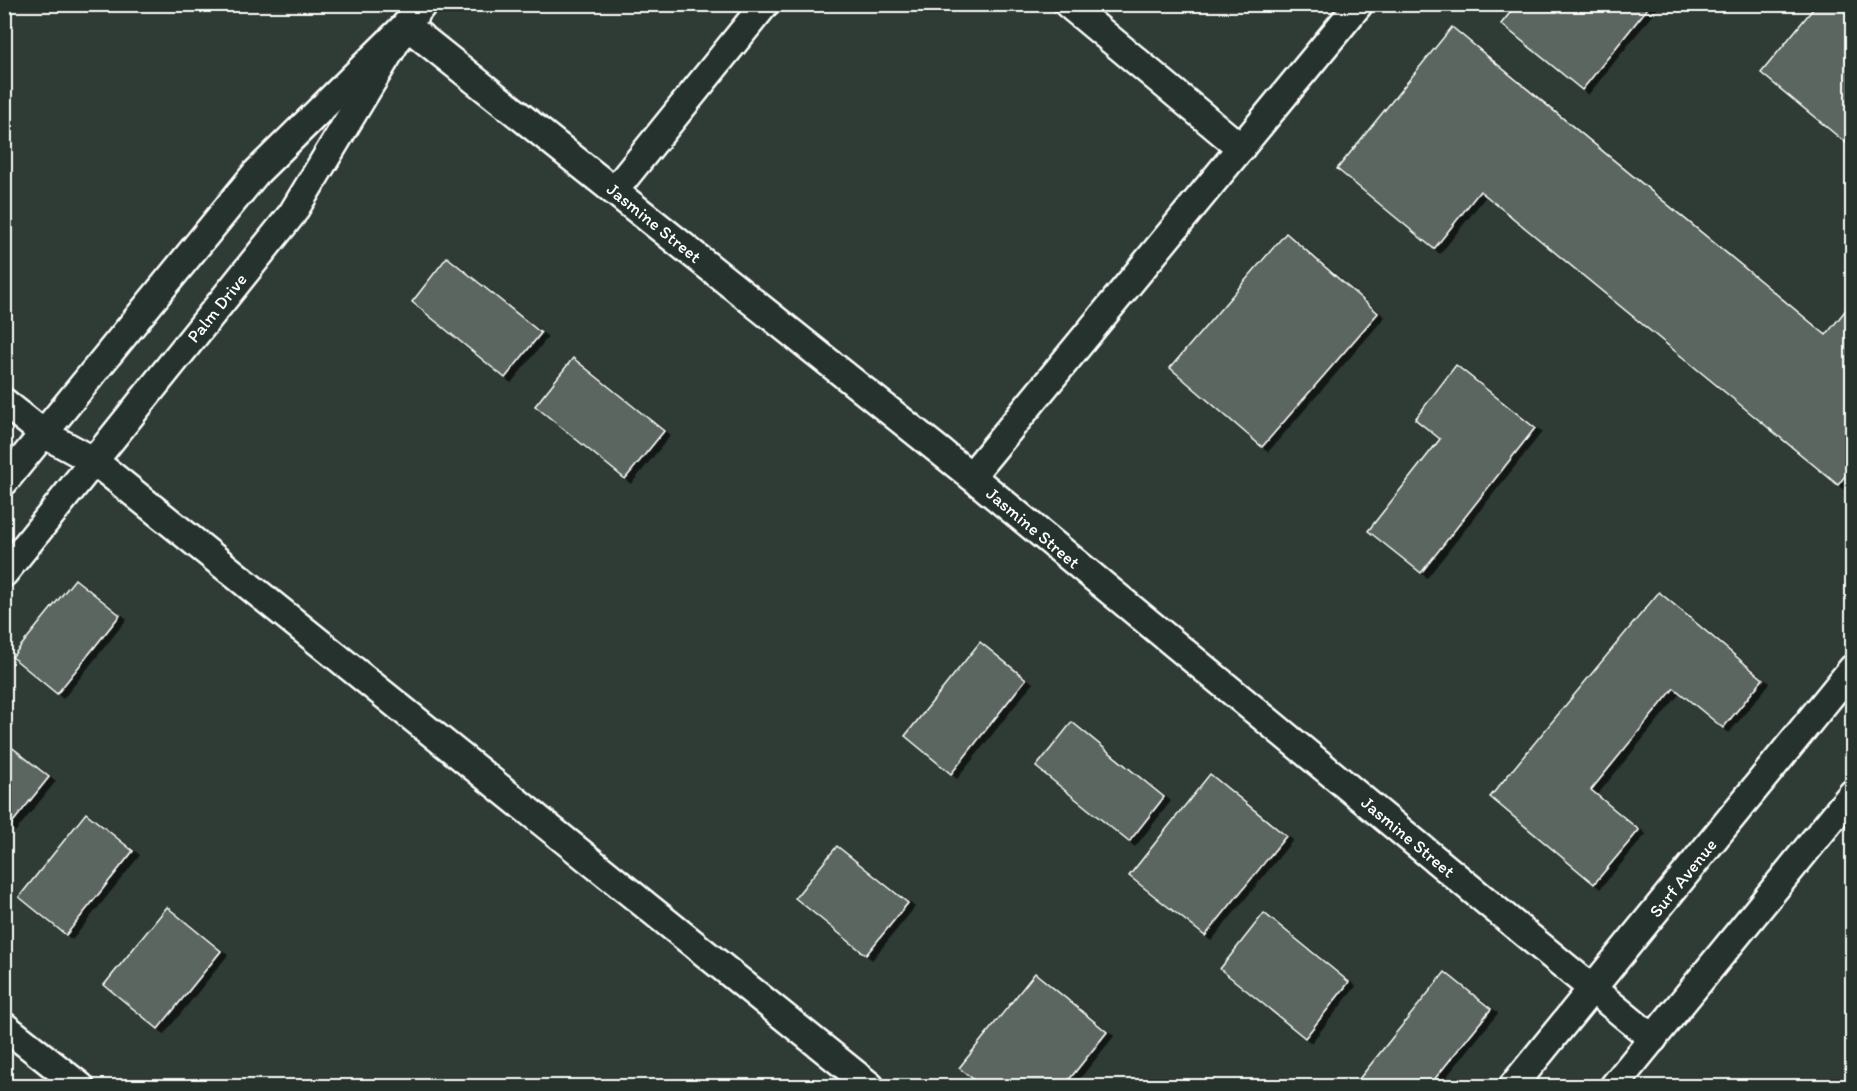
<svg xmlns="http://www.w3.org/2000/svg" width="1857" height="1091" viewBox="0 0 1857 1091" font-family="Itim,sans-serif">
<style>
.building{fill:#5b6661;stroke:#fff;stroke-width:1.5;filter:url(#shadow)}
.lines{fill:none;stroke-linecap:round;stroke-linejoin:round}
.minor-casing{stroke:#fff;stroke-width:32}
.minor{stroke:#26332d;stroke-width:27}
.labels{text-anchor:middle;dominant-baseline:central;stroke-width:4.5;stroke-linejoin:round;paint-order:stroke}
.street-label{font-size:18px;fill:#fff;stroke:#26332d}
</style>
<defs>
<filter id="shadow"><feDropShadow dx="6" dy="4" stdDeviation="0" flood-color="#0009"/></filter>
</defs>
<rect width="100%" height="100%" fill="#2f3b35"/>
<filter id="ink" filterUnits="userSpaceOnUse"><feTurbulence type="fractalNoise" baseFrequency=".0167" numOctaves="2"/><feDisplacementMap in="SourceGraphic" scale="12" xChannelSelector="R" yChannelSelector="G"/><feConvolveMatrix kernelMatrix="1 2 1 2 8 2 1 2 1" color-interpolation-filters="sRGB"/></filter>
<g filter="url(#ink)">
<g class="building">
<polygon points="1517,4 1651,4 1582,90 1501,24"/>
<polygon points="1817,4 1852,4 1852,148 1761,73"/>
<polygon points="1452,27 1826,335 1852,302 1852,467 1838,485 1480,191 1434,249 1337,169"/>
<polygon points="1286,233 1378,313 1262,447 1170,368"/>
<polygon points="447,257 541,333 505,378 412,302"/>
<polygon points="573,358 664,431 625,479 535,406"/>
<polygon points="1456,365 1535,428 1421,573 1368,531 1440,439 1415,419"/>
<polygon points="75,579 120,615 57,694 12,657"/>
<polygon points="1659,592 1763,679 1723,728 1674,688 1591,790 1639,830 1594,884 1490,797"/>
<polygon points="980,642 1026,679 951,774 905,736"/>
<polygon points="1072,722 1164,797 1129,842 1036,767"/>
<polygon points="4,741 49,777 9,827 4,823"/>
<polygon points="1210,774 1286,836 1205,936 1129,876"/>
<polygon points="86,813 133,851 66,935 19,897"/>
<polygon points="837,846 908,903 866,955 795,898"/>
<polygon points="167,907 221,951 158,1029 104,985"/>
<polygon points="1264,913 1349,982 1305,1038 1220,969"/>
<polygon points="1445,972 1491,1009 1429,1086 1368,1086 1359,1079"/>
<polygon points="1035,973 1107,1032 1064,1086 982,1086 959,1068"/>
</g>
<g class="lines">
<g class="minor-casing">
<g id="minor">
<polyline points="1068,4 1241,148"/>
<polyline points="406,25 971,476 1653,1039"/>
<polyline points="614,191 765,4"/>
<polyline points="4,402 44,434 94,461 870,1086"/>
<polyline points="971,476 1359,4"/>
<polyline points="4,482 256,173 406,25 423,4"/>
<polyline points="4,573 292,214 406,25"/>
<polyline points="4,1026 80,1086"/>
<polyline points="1513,1086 1852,669"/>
<polyline points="1614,1086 1852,794"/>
</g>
</g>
<use href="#minor" class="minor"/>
</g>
</g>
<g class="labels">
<g class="street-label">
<text transform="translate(654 223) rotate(39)">Jasmine Street</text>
<text transform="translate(217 308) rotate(-51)">Palm Drive</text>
<text transform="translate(1033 528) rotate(40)">Jasmine Street</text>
<text transform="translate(1408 837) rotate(40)">Jasmine Street</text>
<text transform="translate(1683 878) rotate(-51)">Surf Avenue</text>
</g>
</g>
<rect width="1857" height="1091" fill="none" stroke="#26332d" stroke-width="24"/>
<rect x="12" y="12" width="1833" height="1067" fill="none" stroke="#fff" stroke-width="2" filter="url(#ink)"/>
</svg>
